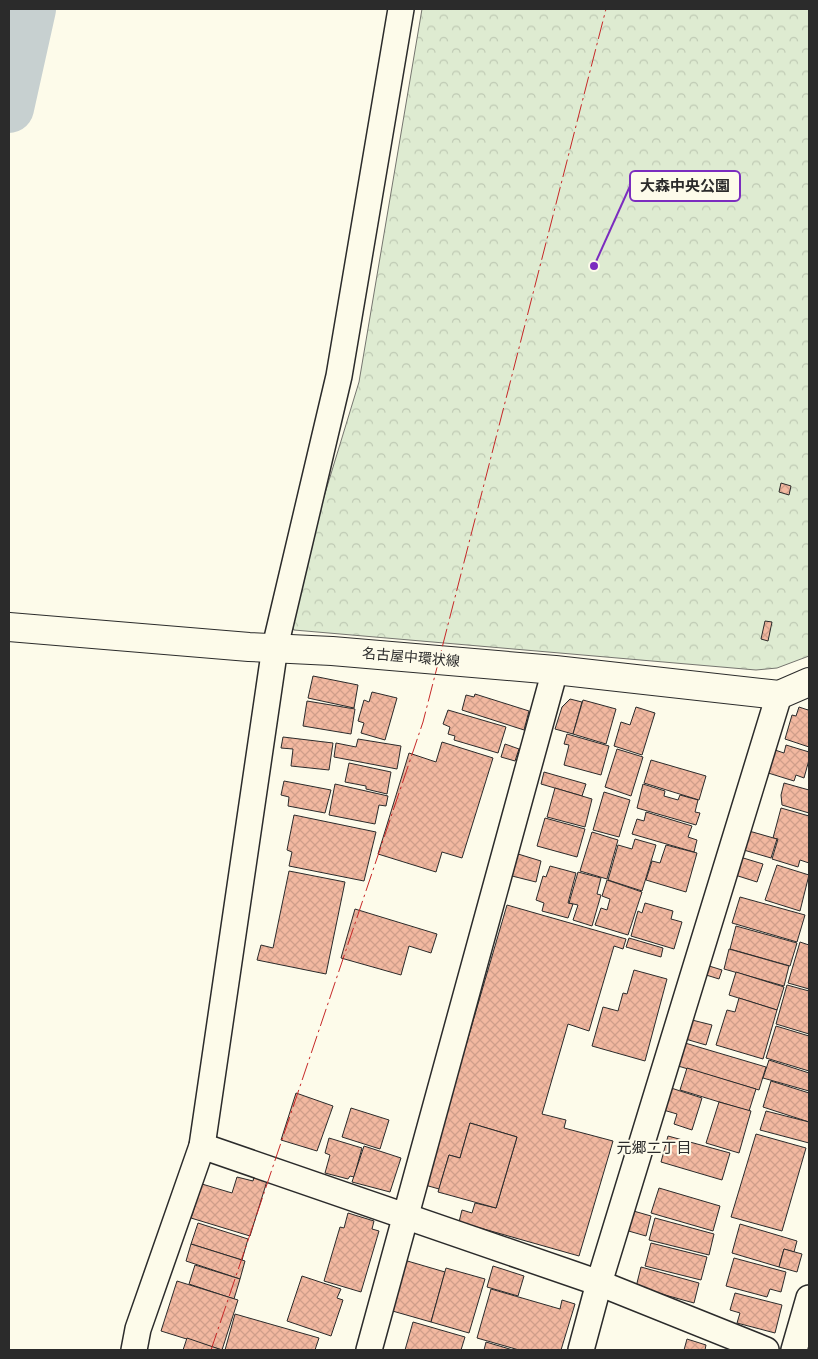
<svg xmlns="http://www.w3.org/2000/svg" width="818" height="1359" viewBox="0 0 818 1359" font-family="'Public Sans','Noto Sans JP',sans-serif">
<style>
.park{fill:url(#park-crowns);stroke:#74746e}
.lines{fill:none;stroke-linecap:round;stroke-linejoin:round}
.river{stroke:#c7d0d0;stroke-width:50}
.building{fill:url(#building-cross-hatch);stroke:#2b2b2b}
.street-casing{stroke:#2b2b2b;stroke-width:28}
.primary-casing{stroke:#2b2b2b;stroke-width:30}
.street{stroke:#fdfbea;stroke-width:25}
.primary{stroke:#fdfbea;stroke-width:28}
.power{stroke:#c62828;stroke-width:1;stroke-dasharray:18 4 2.5 4;stroke-linecap:butt}
.labels{text-anchor:middle;dominant-baseline:central;stroke-width:4;stroke-linejoin:round;paint-order:stroke}
.street-label{font-size:14px;fill:#2b2b2b;stroke:#fdfbea}
.neighbourhood-label{font-size:15px;fill:#2b2b2b;stroke:#fdfbea}
.leader{fill:none;stroke:#7b2cbf;stroke-width:2}
.callout-dot{fill:#7b2cbf;stroke:#fdfbea;stroke-width:2}
.callout{fill:#fdfbea;stroke:#7b2cbf;stroke-width:2}
.callout-label{font-size:15px;text-anchor:middle;font-weight:bold;fill:#2b2b2b}
</style>
<defs>
<pattern id="park-crowns" width="20" height="18" patternUnits="userSpaceOnUse" patternTransform="scale(1.25)"><rect width="20" height="18" fill="#deebd1"/><path d="M2 6a3 3 0 1 1 6 0M12 15a3 3 0 1 1 6 0" fill="none" stroke="#bfcab4"/></pattern>
<pattern id="building-cross-hatch" width="8" height="8" patternUnits="userSpaceOnUse" patternTransform="scale(1.25)"><rect width="8" height="8" fill="#f2b8a0"/><path d="M0 0l8 8M0 8l8-8" fill="none" stroke="#d09e8a"/></pattern>
</defs>
<rect width="100%" height="100%" fill="#fdfbea"/>
<polygon class="park" points="422,9 809,9 809,656 777,668 756,670 294,630 287,618 359,382"/>
<g class="lines">
<polyline class="river" points="9,108 31,9"/>
</g>
<g class="building">
<polygon points="781,483 791,486 789,495 779,492"/>
<polygon points="765,621 772,622 768,641 761,639"/>
<polygon points="313,676 358,685 354,708 308,698"/>
<polygon points="372,692 397,698 385,740 361,733 364,723 358,721 364,700 369,702"/>
<polygon points="475,694 529,711 524,730 462,710 466,695 474,697"/>
<polygon points="570,699 582,702 573,734 555,729 562,707"/>
<polygon points="583,700 616,709 606,744 573,734"/>
<polygon points="307,701 355,709 351,734 303,726"/>
<polygon points="636,707 655,713 642,755 614,746 621,722 630,725"/>
<polygon points="799,707 808,710 809,707 809,747 785,739 792,715 796,716"/>
<polygon points="448,710 506,727 498,753 454,740 455,736 448,734 450,727 443,724"/>
<polygon points="567,734 609,746 601,775 564,765 569,745 564,744"/>
<polygon points="283,737 333,743 329,770 291,766 293,749 281,748"/>
<polygon points="358,739 401,746 397,769 334,757 336,743 356,747"/>
<polygon points="442,742 493,758 462,858 442,852 436,872 378,854 409,753 436,762"/>
<polygon points="505,744 519,749 515,761 501,757"/>
<polygon points="786,745 809,752 809,760 804,778 796,775 794,781 765,772 772,749 784,753"/>
<polygon points="617,749 643,757 631,796 605,787"/>
<polygon points="651,760 706,776 699,800 644,783"/>
<polygon points="349,763 391,772 387,794 366,789 366,786 345,782"/>
<polygon points="544,772 586,784 582,796 541,784"/>
<polygon points="284,781 331,790 325,813 288,806 289,797 281,795"/>
<polygon points="784,783 809,790 809,813 782,805 781,795"/>
<polygon points="335,784 388,796 386,806 379,805 375,824 329,815"/>
<polygon points="643,784 665,791 664,796 678,800 680,795 698,800 695,812 700,813 696,825 637,808"/>
<polygon points="555,788 592,799 585,827 547,817"/>
<polygon points="604,792 630,800 619,837 593,830"/>
<polygon points="781,808 809,816 809,863 800,860 798,867 772,859 778,839 773,838"/>
<polygon points="646,812 692,826 688,837 697,840 694,852 632,834 637,819 644,821"/>
<polygon points="294,815 376,832 364,881 289,866 292,852 287,850"/>
<polygon points="545,818 585,829 577,857 537,846"/>
<polygon points="742,829 777,839 771,858 737,848"/>
<polygon points="592,832 618,840 607,879 580,871"/>
<polygon points="635,839 656,845 642,891 608,880 618,845 632,849"/>
<polygon points="666,845 697,853 686,892 646,880 652,861 660,863"/>
<polygon points="518,854 541,861 536,882 512,876"/>
<polygon points="740,857 763,864 757,882 735,875"/>
<polygon points="777,865 809,875 800,911 765,900"/>
<polygon points="550,866 576,873 568,903 573,904 568,918 542,911 544,903 536,900 543,876 546,877"/>
<polygon points="289,871 345,882 326,974 257,960 261,945 273,948"/>
<polygon points="578,872 601,878 597,894 601,895 592,926 573,920 578,905 569,903"/>
<polygon points="607,880 642,892 628,935 595,925 601,908 607,910 610,899 602,896"/>
<polygon points="740,897 805,915 797,942 732,923"/>
<polygon points="645,903 673,911 671,919 682,922 674,949 631,936 638,911 642,913"/>
<polygon points="507,905 626,939 623,949 614,946 589,1031 568,1024 542,1114 566,1120 564,1128 613,1141 579,1256 459,1222 462,1210 472,1213 475,1203 496,1208 517,1137 470,1123 460,1158 449,1155 439,1189 425,1185"/>
<polygon points="355,909 437,934 431,953 409,946 401,975 341,958"/>
<polygon points="736,926 797,943 790,966 730,949"/>
<polygon points="629,938 663,948 661,957 626,947"/>
<polygon points="800,942 809,945 809,989 788,983"/>
<polygon points="729,949 789,966 784,986 724,969"/>
<polygon points="706,965 722,970 719,979 703,974"/>
<polygon points="634,970 667,979 645,1061 592,1046 603,1007 618,1011 623,993 627,994"/>
<polygon points="736,972 784,987 777,1010 729,995"/>
<polygon points="787,985 809,991 809,1034 776,1024"/>
<polygon points="739,998 777,1010 763,1059 716,1045 727,1010 735,1012"/>
<polygon points="688,1019 712,1025 706,1045 682,1038"/>
<polygon points="776,1026 809,1036 809,1071 766,1058"/>
<polygon points="685,1043 766,1067 759,1090 678,1066"/>
<polygon points="769,1060 809,1073 809,1091 763,1078"/>
<polygon points="687,1068 756,1089 749,1111 680,1090"/>
<polygon points="771,1081 809,1093 809,1122 763,1107"/>
<polygon points="668,1087 702,1098 692,1130 674,1124 677,1114 660,1109"/>
<polygon points="296,1093 333,1106 317,1151 281,1140"/>
<polygon points="719,1102 751,1111 739,1153 706,1143"/>
<polygon points="351,1108 389,1120 380,1149 342,1137"/>
<polygon points="766,1111 809,1122 809,1143 760,1130"/>
<polygon points="470,1123 517,1137 496,1208 438,1192 449,1155 460,1158"/>
<polygon points="756,1134 806,1148 782,1231 731,1217"/>
<polygon points="668,1136 730,1153 722,1180 661,1162"/>
<polygon points="329,1138 362,1148 354,1177 350,1176 348,1179 325,1173 330,1155 325,1153"/>
<polygon points="364,1146 401,1158 390,1192 352,1182"/>
<polygon points="237,1177 253,1181 254,1177 267,1181 250,1236 191,1218 202,1184 232,1193"/>
<polygon points="659,1188 720,1206 713,1231 651,1213"/>
<polygon points="630,1210 651,1216 646,1236 625,1230"/>
<polygon points="348,1213 374,1221 372,1229 379,1231 361,1292 324,1281 340,1227 344,1228"/>
<polygon points="655,1218 714,1234 709,1255 649,1240"/>
<polygon points="198,1223 248,1239 242,1260 191,1244"/>
<polygon points="740,1224 797,1241 794,1252 784,1249 779,1267 732,1253"/>
<polygon points="651,1243 707,1257 701,1280 645,1266"/>
<polygon points="191,1244 245,1261 240,1279 186,1261"/>
<polygon points="784,1249 802,1254 797,1272 779,1267"/>
<polygon points="734,1258 786,1272 781,1292 770,1289 767,1297 726,1286"/>
<polygon points="404,1260 445,1272 431,1322 389,1310"/>
<polygon points="195,1265 240,1279 234,1299 189,1284"/>
<polygon points="493,1266 524,1276 518,1296 487,1287"/>
<polygon points="641,1267 699,1283 694,1303 636,1287"/>
<polygon points="446,1268 485,1279 469,1333 431,1322"/>
<polygon points="302,1276 341,1289 337,1298 343,1300 331,1336 287,1321"/>
<polygon points="177,1281 238,1300 222,1350 161,1331"/>
<polygon points="491,1289 560,1309 562,1300 575,1304 561,1350 519,1350 477,1338"/>
<polygon points="735,1293 782,1305 775,1333 737,1323 740,1313 730,1310"/>
<polygon points="235,1314 319,1338 315,1350 225,1350"/>
<polygon points="413,1322 465,1337 461,1350 405,1350"/>
<polygon points="187,1338 222,1350 183,1350"/>
<polygon points="687,1339 706,1345 705,1350 684,1350"/>
<polygon points="486,1342 513,1350 484,1350"/>
</g>
<g class="lines">
<g class="street-casing">
<g id="street">
<polyline points="202,1146 599,1283 766,1350"/>
<polyline points="134,1350 138,1329 202,1146 275,647 339,376 401,9"/>
<polyline points="369,1350 555,670"/>
<polyline points="581,1350 599,1283 779,695"/>
<polyline points="794,1350 809,1298"/>
</g>
</g>
<g class="primary-casing">
<polyline id="primary" points="9,627 249,647 332,651 555,670 779,695 809,682"/>
</g>
<use href="#street" class="street"/>
<use href="#primary" class="primary"/>
<polyline class="power" points="211,1350 423,722 606,9"/>
</g>
<g class="labels">
<g class="street-label">
<text transform="translate(411 657) rotate(5)">名古屋中環状線</text>
</g>
<g class="neighbourhood-label">
<text x="654" y="1147">元郷二丁目</text>
</g>
</g>
<path class="leader" d="M594 266L630 186"/>
<circle class="callout-dot" cx="594" cy="266" r="5"/>
<rect class="callout" x="630" y="171" width="110" height="30" rx="5"/>
<g class="callout-label">
<text x="685" y="191">大森中央公園</text>
</g>
<rect width="818" height="1359" fill="none" stroke="#2b2b2b" stroke-width="20"/>
</svg>
